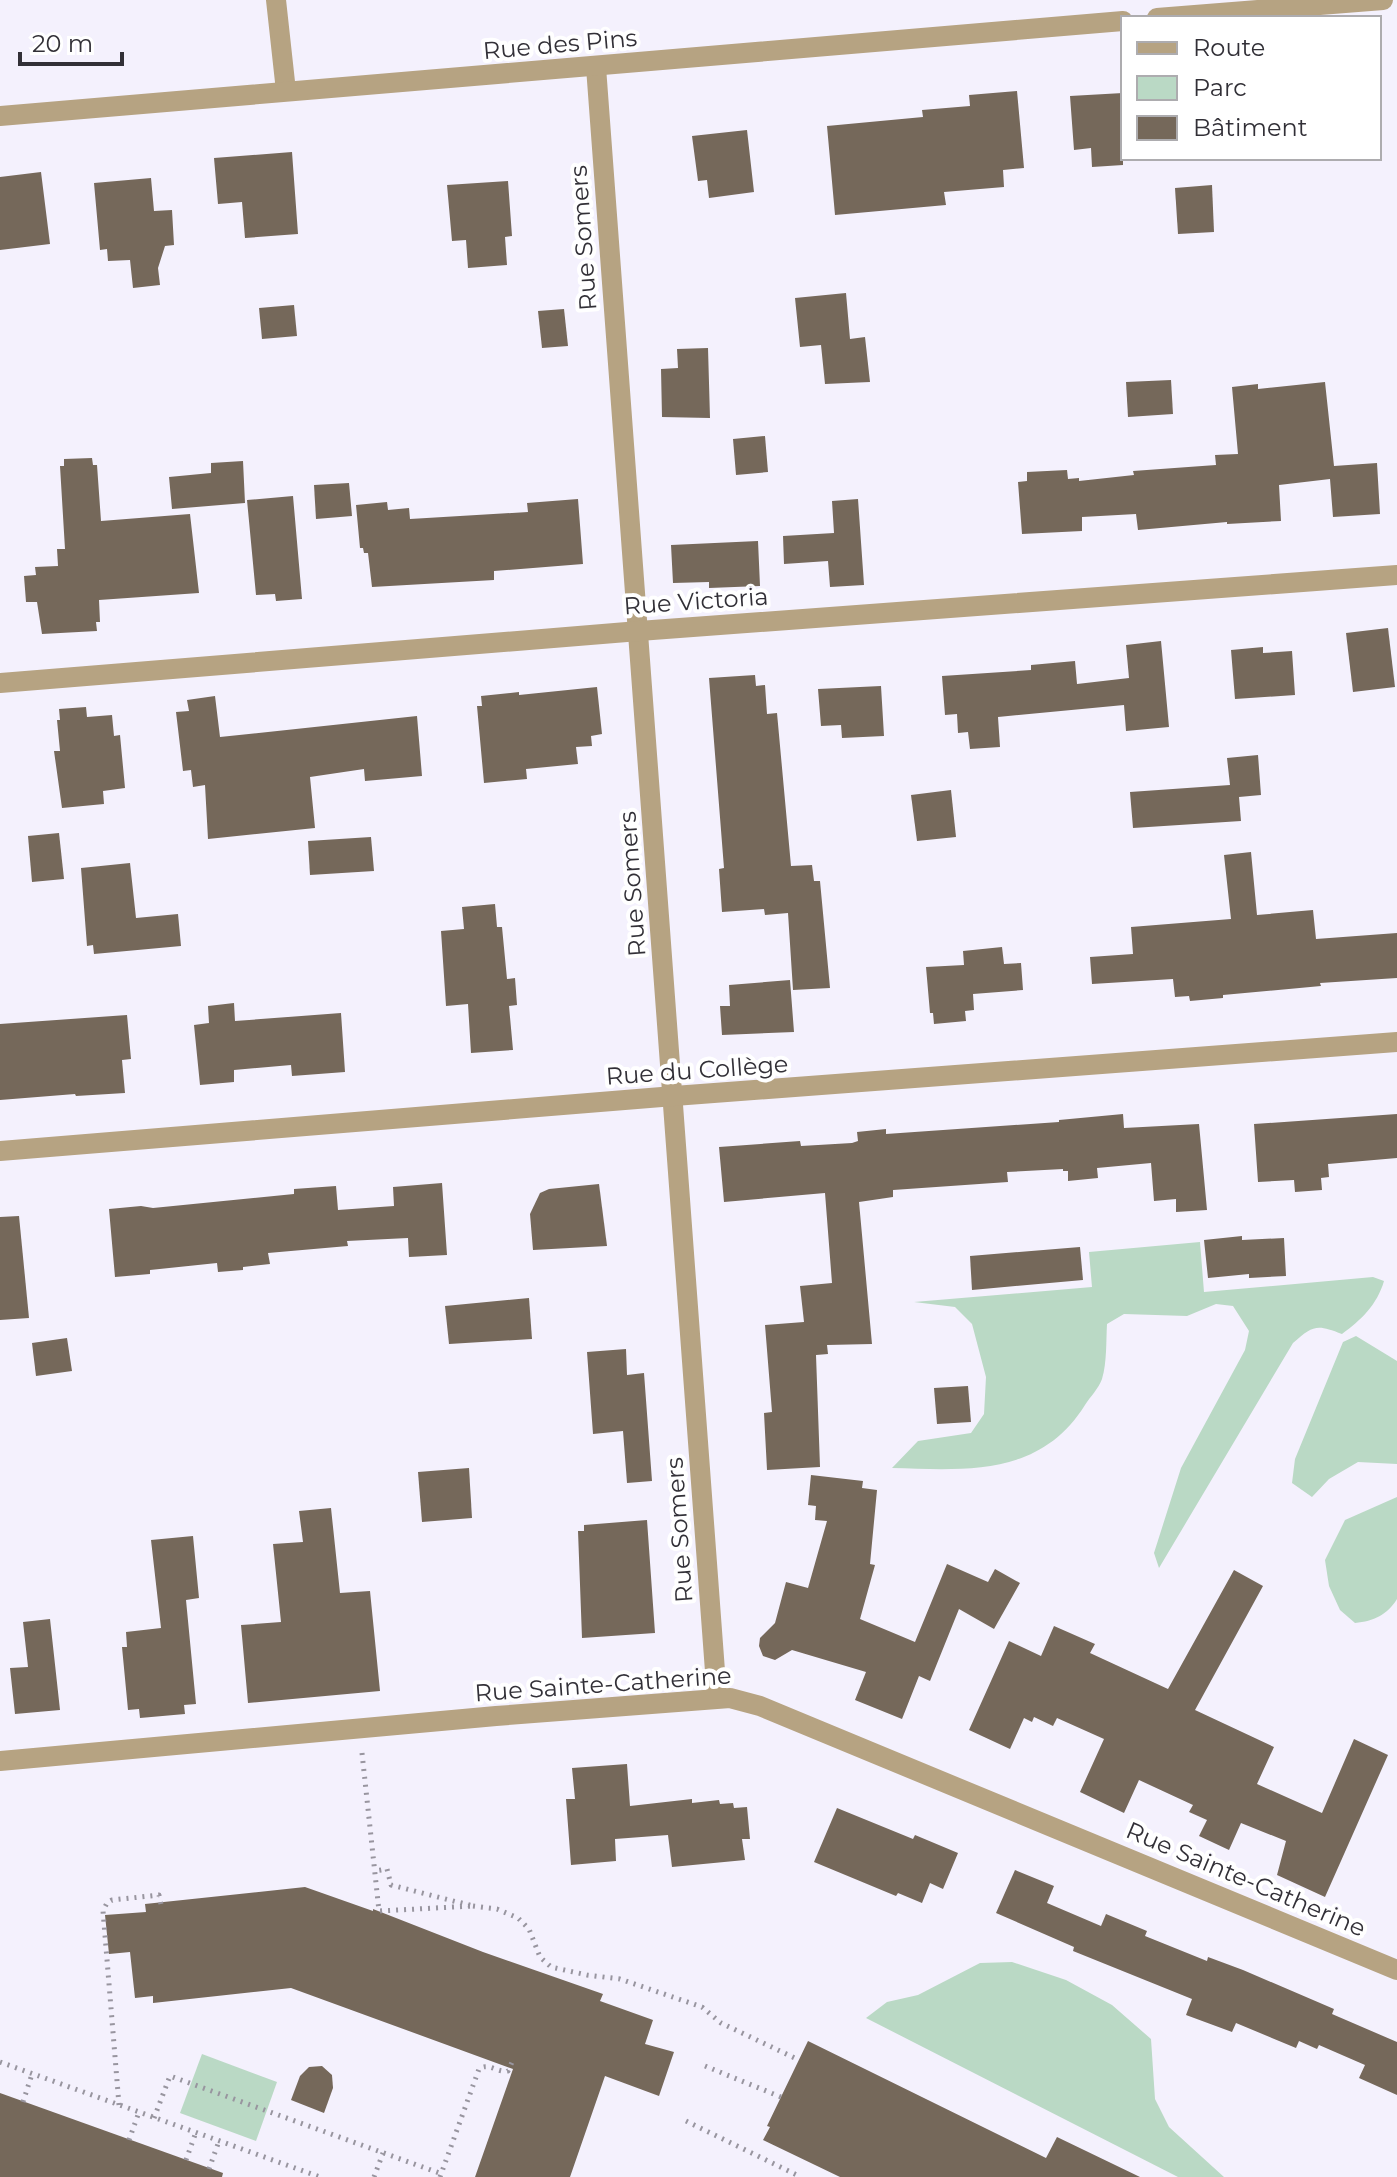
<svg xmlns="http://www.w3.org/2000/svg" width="1397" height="2177" viewBox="0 0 1397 2177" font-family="Montserrat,sans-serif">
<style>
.green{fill:#bad9c5}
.building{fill:#75685a}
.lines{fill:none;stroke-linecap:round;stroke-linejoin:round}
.path{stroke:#98959f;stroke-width:5;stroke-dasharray:2 6;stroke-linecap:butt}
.minor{stroke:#b6a382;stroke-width:20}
.labels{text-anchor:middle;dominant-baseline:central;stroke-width:8;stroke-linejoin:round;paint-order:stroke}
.street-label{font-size:24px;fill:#323037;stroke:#fff}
</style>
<rect width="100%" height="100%" fill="#f4f1fd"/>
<g class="green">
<path d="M1200,1242L1204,1292L1373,1277L1384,1281C1377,1305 1361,1320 1342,1334C1317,1324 1313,1325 1293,1343L1159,1568L1154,1553L1181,1468L1245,1350L1249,1331L1233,1306L1216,1304L1187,1316L1124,1314L1107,1324C1106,1341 1107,1362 1102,1379C1099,1388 1090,1397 1085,1405C1040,1477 966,1470 892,1468L918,1441L971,1433L984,1414L986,1377L972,1324L955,1307L914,1302L1092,1287L1089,1252Z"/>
<polygon points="1356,1336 1397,1361 1397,1464 1358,1462 1329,1479 1312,1497 1292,1483 1295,1459 1343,1342"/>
<path d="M1397,1497V1599C1387,1615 1374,1621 1355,1623L1340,1610L1329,1586L1325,1560L1345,1520Z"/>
<polygon points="1012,1962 1066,1980 1112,2005 1151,2039 1155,2099 1169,2127 1224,2177 1178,2177 866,2018 887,2002 918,1995 980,1963"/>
<polygon points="202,2054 277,2082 256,2141 180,2113"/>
</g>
<g class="building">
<polygon points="1017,91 1024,168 1003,170 1004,187 944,192 946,205 835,215 827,126 923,117 922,110 970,106 969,95"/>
<polygon points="1123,93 1123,165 1092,167 1091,148 1074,150 1070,96"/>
<polygon points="747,130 754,192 709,198 707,180 698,181 692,136"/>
<polygon points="292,152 298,234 245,238 242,202 218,204 214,158"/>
<polygon points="41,172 50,244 0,250 0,177"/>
<polygon points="151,178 154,211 172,210 174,245 165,246 158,268 160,285 133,288 130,260 108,261 107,249 100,250 94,183"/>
<polygon points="508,181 512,236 505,237 507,265 468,268 466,240 452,241 447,185"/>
<polygon points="1212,185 1214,232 1178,234 1175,188"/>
<polygon points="846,293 850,339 865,337 870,382 825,384 821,345 800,347 795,298"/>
<polygon points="294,305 297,336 262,339 259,308"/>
<polygon points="564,309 568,346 542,348 538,311"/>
<polygon points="708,348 710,418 662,417 661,369 678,368 677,349"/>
<polygon points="1171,380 1173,414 1128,417 1126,382"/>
<polygon points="1325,382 1334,466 1377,463 1380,514 1333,517 1330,479 1279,485 1281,521 1227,524 1227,522 1138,530 1136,514 1082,517 1082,531 1022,534 1018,482 1027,481 1027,472 1067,470 1068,479 1079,478 1079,481 1134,475 1133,471 1216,465 1215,455 1238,454 1232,387 1258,384 1258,389"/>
<polygon points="765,436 768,472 736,475 733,439"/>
<polygon points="92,458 93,465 97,465 101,521 190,514 199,593 99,600 100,622 96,622 97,631 42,634 37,602 26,602 24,576 36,575 35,567 58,566 57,549 65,549 60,466 64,466 64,459"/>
<polygon points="243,461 245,503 172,509 169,477 211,473 211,463"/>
<polygon points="349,483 352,516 316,519 314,485"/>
<polygon points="293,496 302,599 276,601 275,594 256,595 247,500"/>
<polygon points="578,499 583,564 494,571 494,580 372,587 368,553 364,553 363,548 360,548 356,505 387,502 388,510 409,508 410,519 528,512 527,503"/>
<polygon points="858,499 864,585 830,587 828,561 784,564 783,536 834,533 832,501"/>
<polygon points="758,541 760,586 709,588 709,582 673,583 671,545"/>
<polygon points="1388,628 1395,687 1353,692 1346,633"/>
<polygon points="1161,641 1169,727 1126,731 1124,705 998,717 1000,747 970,749 968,732 958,733 957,714 945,715 942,676 1031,670 1031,665 1075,661 1077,684 1129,678 1126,645"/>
<polygon points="1263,647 1263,653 1292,651 1295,695 1235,699 1231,650"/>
<polygon points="755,675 756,686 765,685 767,714 777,713 791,866 812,865 814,881 820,881 830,988 793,990 788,913 765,915 764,909 722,912 719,869 724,868 709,678"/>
<polygon points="881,686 884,736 842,738 841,725 821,726 818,689"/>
<polygon points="597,687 602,734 591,736 592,746 576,747 578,764 526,769 527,779 484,783 477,706 482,706 481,696 519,692 519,695"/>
<polygon points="215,696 220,737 417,716 422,776 365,781 364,769 310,777 315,828 208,839 205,785 193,787 191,770 183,771 176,712 189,711 187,700"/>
<polygon points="86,707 87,717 112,715 114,736 120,735 125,788 103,791 104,804 62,808 54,751 60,751 57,720 60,720 59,709"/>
<polygon points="1258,755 1261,795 1239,797 1241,821 1133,828 1130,792 1230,785 1227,758"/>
<polygon points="951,790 956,837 917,841 911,795"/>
<polygon points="59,833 64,879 32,882 28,836"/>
<polygon points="371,837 374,871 310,875 308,841"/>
<polygon points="1251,852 1257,915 1313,910 1316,939 1397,933 1397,978 1320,983 1321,986 1223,995 1223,998 1190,1001 1189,996 1175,997 1173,979 1092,984 1090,957 1133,954 1131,927 1231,919 1224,855"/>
<polygon points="130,863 136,918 178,914 181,946 94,954 93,945 87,946 81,868"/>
<polygon points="495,904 497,927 502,927 507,979 515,978 517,1005 509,1006 513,1050 471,1053 468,1004 446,1006 441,931 464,929 462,907"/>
<polygon points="1002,947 1004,964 1021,963 1023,990 973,994 974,1010 965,1011 966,1021 934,1024 933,1013 930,1013 926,967 964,965 963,951"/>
<polygon points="790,980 794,1032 722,1035 720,1006 730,1006 729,985"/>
<polygon points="234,1003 235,1021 341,1013 345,1072 292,1076 291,1065 234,1070 234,1082 200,1085 194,1025 209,1023 208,1006"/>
<polygon points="127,1015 131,1059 122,1060 125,1093 76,1096 75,1094 0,1100 0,1024"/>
<polygon points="1123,1114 1124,1128 1199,1124 1207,1210 1176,1212 1176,1199 1154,1201 1151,1163 1097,1168 1098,1178 1068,1181 1068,1171 1063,1171 1063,1169 1007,1172 1008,1182 893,1190 893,1197 859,1202 872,1344 827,1345 828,1354 816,1355 820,1467 767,1470 764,1413 772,1412 765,1325 804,1322 800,1286 832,1283 825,1193 724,1202 719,1147 800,1141 801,1146 852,1143 858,1141 857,1132 886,1129 886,1134 1059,1122 1059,1120"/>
<polygon points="1397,1114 1397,1158 1328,1164 1329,1177 1321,1178 1322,1190 1295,1192 1294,1180 1258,1182 1254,1124"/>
<polygon points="442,1183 447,1255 409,1257 408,1238 347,1241 348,1246 268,1253 270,1264 243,1267 243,1270 218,1272 217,1263 150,1270 150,1274 115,1277 109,1209 141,1206 153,1208 294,1194 294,1189 336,1186 338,1210 394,1206 393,1187"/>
<polygon points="599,1184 607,1246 533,1250 530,1214 540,1193 549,1189"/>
<polygon points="19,1216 29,1318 0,1320 0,1217"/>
<polygon points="1242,1236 1242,1240 1284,1238 1286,1276 1249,1278 1249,1274 1208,1278 1204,1240"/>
<polygon points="1080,1247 1083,1280 972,1290 970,1256"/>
<polygon points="529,1298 532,1339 449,1344 445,1306"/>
<polygon points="67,1338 72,1371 36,1376 32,1343"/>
<polygon points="626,1349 627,1375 644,1373 652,1481 627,1483 623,1431 593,1434 587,1352"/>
<polygon points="968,1386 971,1422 937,1424 934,1388"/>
<polygon points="469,1468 472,1518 422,1522 418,1472"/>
<polygon points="811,1475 863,1481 862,1488 877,1490 870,1564 875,1565 860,1619 915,1642 947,1564 988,1582 995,1569 1020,1583 994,1629 959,1609 930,1681 919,1676 902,1719 855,1700 866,1672 792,1650 775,1660 763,1656 759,1646 760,1638 775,1623 786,1582 808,1588 827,1521 815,1520 816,1506 808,1505"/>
<polygon points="331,1508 340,1593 370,1591 380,1691 248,1703 241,1625 281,1622 273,1544 303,1542 299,1511"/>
<polygon points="647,1520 655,1633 582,1638 578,1531 584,1531 584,1525"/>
<polygon points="193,1536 199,1598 186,1600 196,1704 184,1705 185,1714 140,1718 139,1709 128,1710 122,1647 127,1647 126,1632 161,1628 151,1540"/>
<polygon points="1234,1570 1263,1586 1195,1710 1274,1747 1257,1784 1322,1813 1354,1739 1388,1755 1325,1897 1277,1875 1286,1841 1241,1823 1229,1850 1199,1836 1207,1820 1189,1812 1193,1805 1139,1780 1124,1813 1080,1792 1104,1739 1057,1718 1053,1726 1034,1717 1032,1722 1024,1718 1010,1749 969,1730 1009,1641 1041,1656 1054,1626 1095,1644 1090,1653 1168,1689"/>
<polygon points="50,1619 60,1710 15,1714 10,1668 28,1667 23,1622"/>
<polygon points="627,1764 630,1806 692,1799 692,1803 719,1800 720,1804 733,1803 734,1808 747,1807 750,1839 742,1839 745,1860 672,1867 668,1835 615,1839 616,1861 571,1865 566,1799 575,1799 572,1768"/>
<polygon points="837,1808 913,1839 915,1835 958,1853 943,1889 930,1883 922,1903 898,1893 896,1896 814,1862"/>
<polygon points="1015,1870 1054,1886 1047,1903 1101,1926 1106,1914 1147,1931 1145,1936 1207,1961 1208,1957 1243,1970 1334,2009 1332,2014 1397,2042 1397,2095 1359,2078 1365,2065 1319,2045 1317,2049 1299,2041 1296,2048 1236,2023 1232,2032 1186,2015 1192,1999 1073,1951 1074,1947 996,1913"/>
<polygon points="305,1887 373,1911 373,1909 483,1952 603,1994 600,2001 653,2020 645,2044 674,2052 659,2096 605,2076 570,2177 475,2177 513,2069 291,1988 153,2003 153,1996 135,1998 130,1952 109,1954 105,1915 146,1912 145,1904"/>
<polygon points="808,2041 1046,2158 1057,2137 1140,2177 840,2177 763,2140 770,2127 767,2126"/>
<polygon points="322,2066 332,2075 333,2088 324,2113 291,2100 300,2076 309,2067"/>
<polygon points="0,2093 223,2173 222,2177 0,2177"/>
</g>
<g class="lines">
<g class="path">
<polyline points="362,1753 379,1911 473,1906 391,1885 387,1869 375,1871"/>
<polyline points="473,1906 497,1909 518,1918 529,1929 540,1957 551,1967 587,1975 620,1979 702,2007 721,2023 799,2060"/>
<polyline points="0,2062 320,2177"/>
<polyline points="705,2066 781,2097"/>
<polyline points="23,2102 32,2074"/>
<polyline points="119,2105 103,1911 107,1903 112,1900 159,1895 162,1909"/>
<polyline points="154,2118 170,2076 442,2174"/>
<polyline points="686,2121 801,2177"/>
<polyline points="129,2140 139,2112"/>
<polyline points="186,2160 196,2132"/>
<polyline points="209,2169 219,2141"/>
<polyline points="374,2177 383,2153"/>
<path d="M440,2177L479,2069C489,2062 497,2073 508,2071L513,2060"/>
</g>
<g class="minor">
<polyline points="276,0 286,91"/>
<polyline points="1157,18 1383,0"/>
<polyline points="596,67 717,1698"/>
<polyline points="0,116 1123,21"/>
<polyline points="0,683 639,631 1397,575"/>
<polyline points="0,1151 674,1096 1397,1042"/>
<polyline points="0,1761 496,1716 730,1698 760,1706 1397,1970"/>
</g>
</g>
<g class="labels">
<g class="street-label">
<text transform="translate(560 44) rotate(-5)">Rue des Pins</text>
<text transform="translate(583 238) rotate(-94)">Rue Somers</text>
<text transform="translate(696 601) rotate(-4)">Rue Victoria</text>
<text transform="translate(632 884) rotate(-94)">Rue Somers</text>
<text transform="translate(697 1070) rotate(-4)">Rue du Collège</text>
<text transform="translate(679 1530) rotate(-94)">Rue Somers</text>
<text transform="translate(603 1684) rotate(-4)">Rue Sainte-Catherine</text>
<text transform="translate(1246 1879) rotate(23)">Rue Sainte-Catherine</text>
</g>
</g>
<rect x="1121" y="16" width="260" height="144" fill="#ffffff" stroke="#adacaf" stroke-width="2"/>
<rect x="1137" y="42" width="40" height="12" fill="#b6a382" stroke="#adacaf" stroke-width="2"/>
<text x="1193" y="56" font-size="24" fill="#323037">Route</text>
<rect x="1137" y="76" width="40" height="24" fill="#bad9c5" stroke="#adacaf" stroke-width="2"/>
<text x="1193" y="96" font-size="24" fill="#323037">Parc</text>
<rect x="1137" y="116" width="40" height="24" fill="#75685a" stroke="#adacaf" stroke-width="2"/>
<text x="1193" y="136" font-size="24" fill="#323037">Bâtiment</text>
<path d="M20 52v12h102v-12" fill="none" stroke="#323037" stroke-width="4"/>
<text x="32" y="52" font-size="24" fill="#323037" stroke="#ffffff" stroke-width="6" paint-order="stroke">20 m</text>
</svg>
